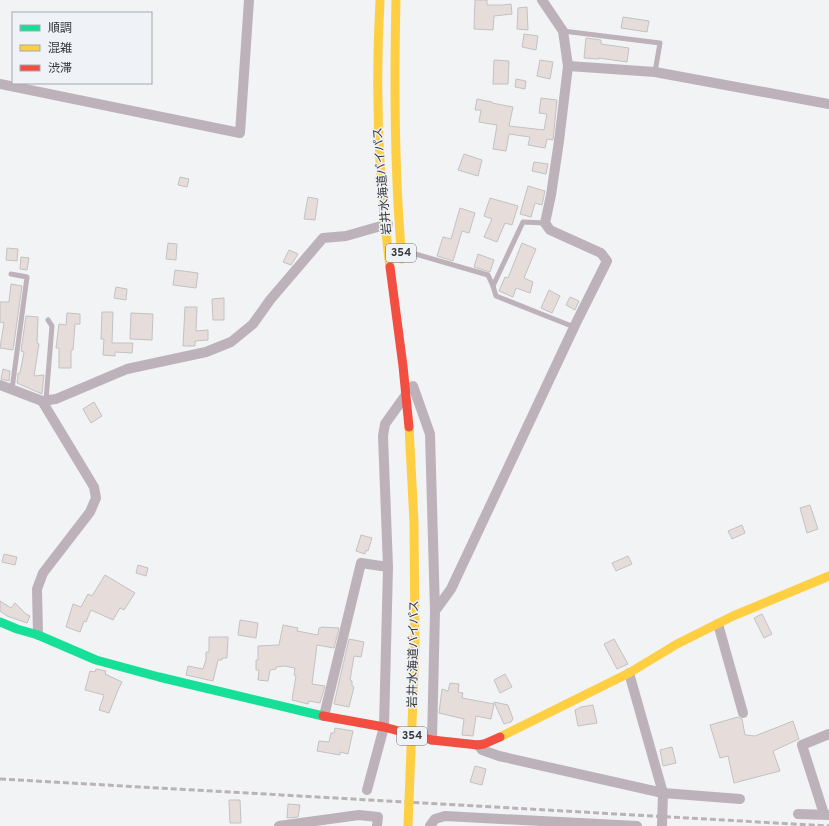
<svg xmlns="http://www.w3.org/2000/svg" width="829" height="826" viewBox="0 0 829 826" font-family="Overpass,'Noto Sans JP',sans-serif">
<style>
.building{fill:#e6ddda;stroke:#c2c2c2}
.lines{fill:none;stroke-linecap:round;stroke-linejoin:round}
.lane{stroke:#bdb2b9;stroke-width:5}
.street{stroke:#bdb2b9;stroke-width:10}
.fast{stroke:#16e098;stroke-width:9}
.slow{stroke:#ffcf43;stroke-width:9}
.jam{stroke:#f24e42;stroke-width:9}
.rail{stroke:#bab2b8;stroke-width:3;stroke-dasharray:6 3;stroke-linecap:butt}
.slow-bridge{stroke:#ffcf43;stroke-width:9}
.labels{text-anchor:middle;dominant-baseline:central;stroke-width:3;stroke-linejoin:round;paint-order:stroke}
.shield{fill:#eff2f7;stroke:#6d6e71;stroke-width:1}
.shield-label{font-size:11px;font-weight:bold;fill:#353638}
.street-label{font-size:12px;fill:#353638;stroke:#eff2f7}
</style>
<rect width="100%" height="100%" fill="#f1f3f5"/>
<g class="building">
<polygon points="475,0 487,0 487,5 503,5 511,4 512,14 494,16 493,30 474,29"/>
<polygon points="527,7 528,30 517,29 518,8"/>
<polygon points="623,17 649,21 647,32 621,28"/>
<polygon points="524,34 538,36 536,50 522,47"/>
<polygon points="586,38 601,40 601,44 629,48 627,62 599,58 599,59 584,58"/>
<polygon points="494,60 509,61 508,84 493,84"/>
<polygon points="540,60 553,62 550,79 537,76"/>
<polygon points="516,79 526,81 525,89 515,87"/>
<polygon points="541,98 557,100 553,140 547,139 545,148 528,145 530,137 509,134 506,151 493,149 497,125 479,122 481,110 475,110 477,99 492,102 492,103 513,107 509,126 544,130 547,114 539,113"/>
<polygon points="464,154 482,160 478,176 458,170"/>
<polygon points="534,162 548,164 546,174 532,171"/>
<polygon points="180,177 189,179 187,187 178,185"/>
<polygon points="528,186 545,191 542,205 535,203 531,217 520,214"/>
<polygon points="308,197 318,199 315,220 304,219"/>
<polygon points="490,198 518,206 512,225 505,223 497,242 484,237 492,219 484,216"/>
<polygon points="460,208 475,213 469,233 462,231 453,261 437,256 443,237 451,239"/>
<polygon points="168,243 177,244 176,260 166,259"/>
<polygon points="522,243 536,249 524,278 533,282 530,293 516,288 513,297 499,291 505,277 508,278"/>
<polygon points="7,248 18,249 17,261 6,260"/>
<polygon points="289,250 298,254 291,265 283,262"/>
<polygon points="478,254 494,260 490,272 474,267"/>
<polygon points="21,257 29,258 27,270 20,269"/>
<polygon points="175,270 198,273 196,288 173,285"/>
<polygon points="11,284 22,286 13,350 0,348 4,323 0,322 0,302 9,302"/>
<polygon points="116,287 127,289 126,300 114,298"/>
<polygon points="549,290 560,296 552,313 541,308"/>
<polygon points="570,297 579,301 575,310 566,305"/>
<polygon points="224,298 224,320 213,320 212,299"/>
<polygon points="185,307 197,307 196,331 208,330 208,340 195,341 195,346 183,346"/>
<polygon points="102,312 113,312 112,343 133,343 132,353 115,352 115,356 103,355 104,339 101,339"/>
<polygon points="67,313 80,314 80,324 75,324 73,350 71,350 71,368 59,368 59,348 56,348 59,324 66,325"/>
<polygon points="131,313 153,314 152,340 130,339"/>
<polygon points="26,316 38,317 37,343 39,344 34,376 44,375 42,394 17,383 18,373 20,373 24,352 21,351"/>
<polygon points="3,369 10,371 9,381 1,379"/>
<polygon points="94,402 102,416 91,423 83,409"/>
<polygon points="810,505 818,529 807,533 800,508"/>
<polygon points="742,525 745,533 732,539 728,531"/>
<polygon points="361,535 372,538 368,551 366,550 365,554 356,551"/>
<polygon points="4,554 17,557 15,565 2,562"/>
<polygon points="628,556 632,564 616,571 612,563"/>
<polygon points="138,565 148,568 146,576 136,573"/>
<polygon points="105,575 135,593 124,610 120,608 113,620 91,610 86,622 84,621 80,632 66,627 73,604 81,607 88,594 92,596"/>
<polygon points="0,601 11,608 15,603 26,614 30,616 27,623 7,616 0,611"/>
<polygon points="762,614 772,634 764,638 754,618"/>
<polygon points="240,620 258,623 256,638 238,635"/>
<polygon points="283,625 298,628 297,631 318,635 319,628 321,628 321,627 339,628 334,648 317,645 312,684 325,686 320,703 309,701 308,704 292,700 296,676 294,675 295,668 284,666 276,667 276,669 270,670 268,681 258,680 259,670 256,670 256,660 258,660 258,646 279,645"/>
<polygon points="209,637 228,637 227,658 222,658 222,660 218,660 213,681 186,675 188,666 203,669 206,660 206,652 209,652"/>
<polygon points="349,639 364,642 361,657 354,656 350,680 352,681 352,686 354,687 349,707 334,704"/>
<polygon points="614,639 628,664 617,669 604,644"/>
<polygon points="96,669 106,671 105,674 122,682 118,690 109,713 99,710 104,695 85,690 90,671 95,672"/>
<polygon points="505,674 512,687 500,693 494,680"/>
<polygon points="450,683 459,684 458,692 463,693 462,698 494,704 491,719 476,716 473,736 462,735 464,719 439,713 442,689 448,691"/>
<polygon points="494,702 508,705 513,719 511,722 504,724"/>
<polygon points="593,705 597,723 578,726 575,710 581,707"/>
<polygon points="738,717 742,719 745,735 755,736 793,721 799,739 773,751 780,771 734,783 728,756 720,758 710,725"/>
<polygon points="335,728 353,731 348,754 340,752 340,755 317,751 319,741 329,742 331,733 334,733"/>
<polygon points="672,747 676,763 663,766 660,750"/>
<polygon points="475,766 486,769 482,785 470,782"/>
<polygon points="229,800 240,800 241,823 230,823"/>
<polygon points="288,804 300,805 298,817 287,818"/>
</g>
<g class="lines">
<g class="lane">
<polyline points="563,31 660,43 655,72"/>
<polyline points="545,223 523,222 493,286 496,296 574,327"/>
<polyline points="405,251 488,275 493,286"/>
<polyline points="11,274 27,277 12,389"/>
<polyline points="46,400 52,326 48,320"/>
</g>
<g class="street">
<polyline points="568,66 655,72 829,104"/>
<polyline points="0,84 240,133 249,0"/>
<polyline points="0,385 42,401 56,399 127,369 206,352 231,342 253,324 270,300 323,238 346,236 388,224"/>
<polyline points="413,386 430,434 435,611 432,740"/>
<polyline points="435,611 451,589 576,323 607,261 601,253 550,230 545,223 551,195 559,141 568,66 563,31 542,0"/>
<polyline points="718,624 743,713"/>
<polyline points="38,635 37,589 43,573 90,512 96,498 94,487 42,401"/>
<polyline points="629,673 663,793 662,826"/>
<polyline points="324,716 361,563 388,567"/>
<polyline points="478,745 482,750 499,756 663,793 740,799"/>
<polyline points="367,790 384,727 388,567 383,436 385,424 405,396"/>
<polyline points="798,814 829,815"/>
<polyline points="824,814 802,745 829,734"/>
<polyline points="279,826 359,815 378,817 377,826"/>
<polyline points="430,826 435,819 445,816 637,826"/>
</g>
<polyline class="fast" points="0,622 17,629 38,635 96,660 159,677 323,716"/>
<g class="slow">
<path d="M380,0C375,90 378,178 390,267"/>
<path d="M396,0C394,87 394,173 402,259"/>
<polyline points="409,427 414,522 415,647"/>
<polyline points="500,737 629,673 677,644 733,616 829,576"/>
</g>
<g class="jam">
<polyline points="390,267 403,366 409,427"/>
<polyline points="323,716 384,727 432,740 478,745 484,744 500,737"/>
</g>
<polyline class="rail" points="0,779 829,826"/>
<polyline class="slow-bridge" points="408,826 415,647"/>
</g>
<g class="labels">
<g class="shield">
<rect x="386" y="244" width="30" height="18" rx="3"/>
<rect x="397" y="727" width="30" height="18" rx="3"/>
</g>
<g class="shield-label">
<text x="401" y="253">354</text>
<text x="412" y="736">354</text>
</g>
<g class="street-label">
<text transform="translate(383 181) rotate(-95)">岩井水海道バイパス</text>
<text transform="translate(414 654) rotate(-89)">岩井水海道バイパス</text>
</g>
</g>
<rect x="12" y="12" width="140" height="72" fill="#eff2f7" stroke="#a5a7ab"/>
<rect x="20" y="25" width="20" height="6" fill="#16e098" stroke="#a5a7ab"/>
<text x="48" y="32" font-size="12" fill="#353638">順調</text>
<rect x="20" y="45" width="20" height="6" fill="#ffcf43" stroke="#a5a7ab"/>
<text x="48" y="52" font-size="12" fill="#353638">混雑</text>
<rect x="20" y="65" width="20" height="6" fill="#f24e42" stroke="#a5a7ab"/>
<text x="48" y="72" font-size="12" fill="#353638">渋滞</text>
</svg>
